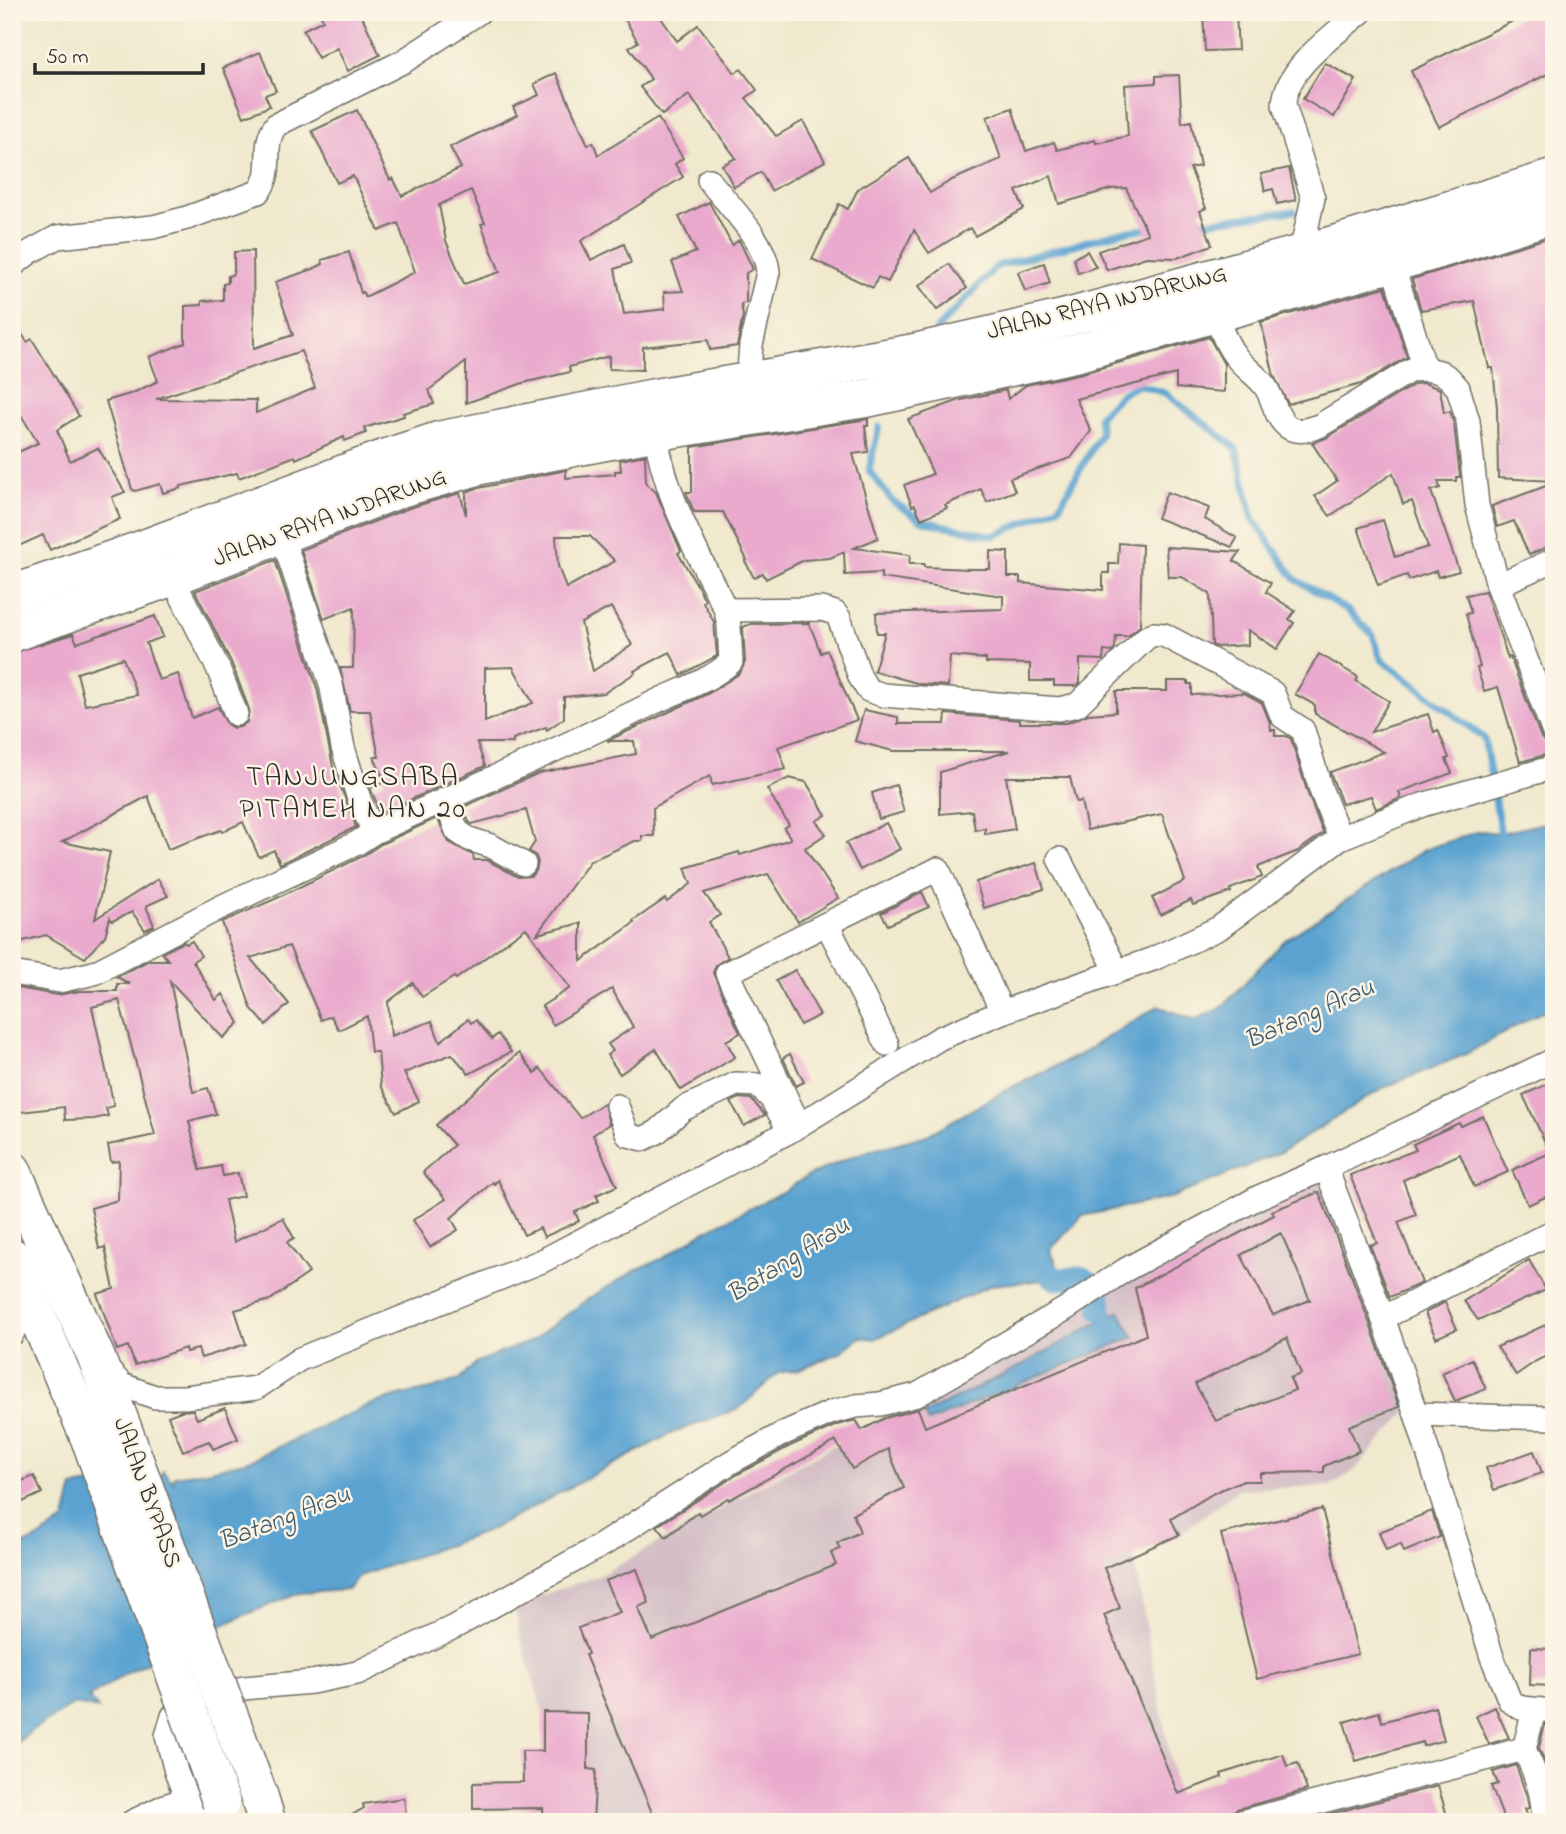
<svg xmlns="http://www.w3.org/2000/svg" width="1566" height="1834" viewBox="0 0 1566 1834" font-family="'Indie Flower',sans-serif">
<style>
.industrial{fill:#d2bdc5}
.water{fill:#5aa3d1;stroke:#42677e;stroke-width:2}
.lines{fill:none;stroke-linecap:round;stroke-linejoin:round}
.stream{stroke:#5aa3d1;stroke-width:7}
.canal{stroke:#5aa3d1;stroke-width:23}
.building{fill:#eaaace;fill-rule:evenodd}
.minor-casing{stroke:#706e64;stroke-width:26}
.trunk-casing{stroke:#706e64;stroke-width:40}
.minor{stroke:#fff;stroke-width:23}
.trunk{stroke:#fff;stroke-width:37}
.trunk-bridge-casing{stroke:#706e64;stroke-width:40;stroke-linecap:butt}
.trunk-bridge{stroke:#fff;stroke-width:37}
.labels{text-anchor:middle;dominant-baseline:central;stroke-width:5;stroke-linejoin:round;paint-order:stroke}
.street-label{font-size:24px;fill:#2b2b2b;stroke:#fcf5e5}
.water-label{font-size:26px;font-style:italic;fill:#3e5b6d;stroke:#fcf5e5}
.quarter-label{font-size:28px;letter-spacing:2px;fill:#2b2b2b;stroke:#fcf5e5}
</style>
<rect width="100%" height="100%" fill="#fcf5e5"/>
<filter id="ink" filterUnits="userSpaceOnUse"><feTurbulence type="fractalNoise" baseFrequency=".0143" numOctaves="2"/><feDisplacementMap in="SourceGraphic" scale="14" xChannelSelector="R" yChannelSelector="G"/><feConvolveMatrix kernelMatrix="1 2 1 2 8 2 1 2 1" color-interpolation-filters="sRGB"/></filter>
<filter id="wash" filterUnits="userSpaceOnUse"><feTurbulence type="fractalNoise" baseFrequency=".00686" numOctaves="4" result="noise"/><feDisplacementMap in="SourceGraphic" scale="28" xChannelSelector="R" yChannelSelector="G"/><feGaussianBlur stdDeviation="1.57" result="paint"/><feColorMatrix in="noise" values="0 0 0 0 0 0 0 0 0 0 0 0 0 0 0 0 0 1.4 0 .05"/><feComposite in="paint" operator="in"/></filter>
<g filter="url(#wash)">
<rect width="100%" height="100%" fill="#f0e9ce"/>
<polygon class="industrial" points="1318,1176 1410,1408 1353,1472 1329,1486 1239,1489 1179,1535 1133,1555 1176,1789 1157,1822 544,1822 543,1712 519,1633 515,1604 599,1576"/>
<g class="water">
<polygon points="1554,821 1554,1005 1466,1054 1383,1088 1283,1151 1173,1197 1082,1216 1050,1250 1057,1265 1042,1267 1056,1279 991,1285 875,1339 860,1337 839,1353 797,1370 778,1373 740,1408 672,1433 488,1531 359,1576 347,1590 300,1593 242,1616 125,1674 89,1697 98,1709 74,1704 30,1732 12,1747 12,1550 37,1539 65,1520 73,1487 99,1483 154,1482 163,1471 173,1482 174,1476 211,1470 248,1461 369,1405 402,1395 432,1389 460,1379 477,1362 531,1341 589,1298 638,1269 661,1259 703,1232 786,1190 808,1176 855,1155 927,1135 1012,1087 1075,1057 1158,1006 1194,1020 1220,1009 1285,940 1424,850 1479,831 1501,833"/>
<polygon points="1119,1311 1134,1337 928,1422 924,1414 1013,1370"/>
</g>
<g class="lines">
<g class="stream">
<polyline points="1197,223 1294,211"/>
<polyline points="937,329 997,266 1121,232 1154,228"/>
<polyline points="879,427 869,470 892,501 923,521 994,536 1059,507 1101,433 1099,416 1121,394 1138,385 1165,393 1236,448 1253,519 1295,579 1347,610 1373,635 1381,659 1484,738 1502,840"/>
</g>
<g class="canal">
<polyline points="1032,1260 1056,1279 1083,1278 1093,1284"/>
<polyline points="1099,1289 1101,1310"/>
</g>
</g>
<g id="blocks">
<g class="building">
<polygon points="320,12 360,12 380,55 348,71 337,48 318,58 303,30 323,20"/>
<polygon points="621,12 657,12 677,41 698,25 735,73 741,69 757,90 746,98 776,136 803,121 825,161 771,191 761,172 734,187 722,165 736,158 689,95 662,115 640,87 651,79 629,47 638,42"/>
<polygon points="1203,12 1236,12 1238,50 1205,51"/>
<polygon points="1531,12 1554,12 1554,71 1439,127 1411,71"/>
<polygon points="260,52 276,91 265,95 270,106 244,117 223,68"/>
<polygon points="1325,63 1356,80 1334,117 1303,99"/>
<path d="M556,73L588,145L593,142L598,155L658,118L683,158L675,164L683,177L581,241L591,260L624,244L631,263L615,269L624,314L665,309L664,292L683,291L672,262L696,252L679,217L709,202L732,245L739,240L753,269L746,273V303L741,304L743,316L737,346L710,350L708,340L643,347V370L609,369V356L569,367L570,372L523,383L466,403V362L429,390L434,404L403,413L404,416L364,428L366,433L345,441L344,437L296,459L295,456L239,478L237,473L181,486V488L163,493L160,484L135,491L132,489L106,401L133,393L158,381L149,357L185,343V306L202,305V301L223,300V284L228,283V276L232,275L234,271V252L253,251L254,348L293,335L275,282L313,269L323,264L322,260L349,252L361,293L363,292L365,297L415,272L398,223L379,231L353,176L337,183L312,131L357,110L390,180L393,178L402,196L461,168L450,147L517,115L513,107L539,95L534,84ZM471,190L485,223L481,224L500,272L464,284L446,241L439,205ZM301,351L315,388L256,413V400L156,399Z"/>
<polygon points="1179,75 1182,123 1191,121 1200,166 1190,168 1206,208 1200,211 1212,245 1177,258 1146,257 1107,270 1098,251 1148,234 1126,188 1111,189 1059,204 1051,176 1016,191 1024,209 975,236 970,228 929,253 914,230 888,282 878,277 873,288 812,259 839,204 848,209 858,189 909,158 930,193 952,180 1001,159 987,117 1012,108 1026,151 1054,142 1057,150 1095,140 1096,143 1128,136 1125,85 1156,83 1156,76"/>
<polygon points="1289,168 1296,200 1277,204 1273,189 1265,191 1261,174"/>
<polygon points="1554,236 1552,453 1554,453 1554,481 1498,478 1497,408 1493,368 1489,368 1474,301 1421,310 1412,279"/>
<polygon points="1087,251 1096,267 1078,273 1074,258"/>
<polygon points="1044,263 1050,283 1025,291 1018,272"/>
<polygon points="949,264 967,288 937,310 919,286"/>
<polygon points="1385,287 1407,357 1361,384 1288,404 1274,376 1261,322"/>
<polygon points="12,318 27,342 32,339 79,416 57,430 70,461 98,448 125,492 112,497 120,519 50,550 43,535 12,549 12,455 38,443 12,400"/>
<polygon points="1209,337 1224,364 1224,392 1176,388 1176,374 1076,399 1091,431 1071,458 1010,478 1015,491 987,502 981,489 945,505 947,508 921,519 915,505 912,506 904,485 933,474 908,419 957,401 1006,390 1008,399 1026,385 1083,373"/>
<polygon points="1424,383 1440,389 1444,413 1450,411 1454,424 1460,477 1456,477 1456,481 1438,481 1440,488 1431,491 1459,571 1438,577 1436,571 1409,580 1407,575 1378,585 1358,528 1383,520 1395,557 1428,547 1412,501 1403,504 1393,473 1330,516 1315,496 1337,481 1312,443 1326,438 1415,384"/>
<polygon points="868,419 868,426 865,426 868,452 853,454 878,538 854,548 910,555 909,564 924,564 924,567 969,569 990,569 990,551 1008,552 1008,577 1020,577 1020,583 1103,590 1103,573 1109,573 1109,564 1118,564 1119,543 1142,545 1140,626 1128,636 1116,636 1115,648 1112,652 1104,651 1103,660 1080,659 1080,683 1076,686 1054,686 1054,681 1030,681 1030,664 986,663 986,659 950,656 948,686 920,684 874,671 885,633 877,633 876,613 1003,609 1003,596 881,578 881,573 845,575 844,552 830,558 804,560 766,579 763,573 754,578 745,561 747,560 723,512 694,512 686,492 692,492 692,447"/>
<path d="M645,455L646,484L656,492L681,551L678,553L696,583L705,600L703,602L714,622L717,656L681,675L670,652L634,671L635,673L604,693L564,697V718L547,730L546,727L513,739V743H477L485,766L381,813L370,788L385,782L374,757H379L370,711H350L340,668H353L354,607L324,619L301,550L409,508L460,493L466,515V492L474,489L566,470V478L615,474V471H621L620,460ZM556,536H590L615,561L566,588L558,566ZM611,607L632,645L593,671L581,623ZM513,667L533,703L485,722V668Z"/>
<polygon points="1554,483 1554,513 1547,516 1554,531 1554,544 1529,555 1514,521 1497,527 1492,506"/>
<polygon points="1167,492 1209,508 1205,519 1237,538 1232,547 1157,518"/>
<polygon points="1166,547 1240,552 1234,561 1271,583 1266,592 1295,611 1289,619 1294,623 1277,649 1248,630 1248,645 1217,647 1212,645 1210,594 1182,577 1168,577"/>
<path d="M275,560L317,688L333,767L356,827L280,864L274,850L259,857L243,822L222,832L221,830L168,849L148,796L62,842L110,852L95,919L158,879L168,896L146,906L154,926L145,930L132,912L112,921L110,918L105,936L85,958L46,935L12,944V653L73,634L77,643L155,616L163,637L146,643L159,680L178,674L192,718L218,707L227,724L233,728L240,727L247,722L249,709L231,662L195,591ZM123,658L137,695L85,705L77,673Z"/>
<polygon points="1485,591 1508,658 1510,657 1541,738 1549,746 1552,753 1520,762 1498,687 1484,691 1477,668 1480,667 1466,614 1471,613 1466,595"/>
<polygon points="809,623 821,653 827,650 857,720 778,747 786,769 712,785 710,776 653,808 654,836 642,836 642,841 635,841 590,861 537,934 581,923 581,961 634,923 633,921 665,899 667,902 691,884 685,868 739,852 740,855 791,839 784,828 789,825 767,789 789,778 806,782 826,815 816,821 826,834 805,848 838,898 798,922 768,874 704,893 720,915 709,922 728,957 716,965 713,973 740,1033 726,1041 735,1057 681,1090 656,1049 620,1074 607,1055 613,1051 608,1044 633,1027 612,989 553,1025 542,1006 570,988 526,928 456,979 454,977 422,997 413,983 388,1002 391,1036 432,1021 440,1042 468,1019 471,1023 476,1020 492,1039 498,1034 511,1052 469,1074 452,1054 404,1073 419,1101 396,1113 381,1086 378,1052 371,1052 367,1016 339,1030 331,1016 321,1020 289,946 250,958 289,1004 266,1025 251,1008 222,922 275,899 363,856 381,844 437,818 449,842 473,855 474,860 487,860 518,877 531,876 536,871 538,863 536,856 529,851 535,842 526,810 472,824 469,822 463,807 539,773 636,754 634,741 607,741 709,693 740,673 745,662 743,627 751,624"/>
<polygon points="1319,654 1358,677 1356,681 1389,701 1371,732 1428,714 1434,732 1438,730 1449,758 1446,759 1452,773 1399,792 1401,798 1376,809 1371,796 1342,804 1330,772 1384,752 1315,714 1315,705 1295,694"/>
<polygon points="1167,681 1188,681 1188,684 1192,684 1192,695 1244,693 1262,703 1270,723 1271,730 1275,730 1275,736 1286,736 1291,739 1308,794 1323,833 1298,851 1258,867 1262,877 1230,889 1231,892 1193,905 1191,900 1161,915 1152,898 1185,881 1162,814 1087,830 1081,801 1076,802 1070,777 1006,777 1015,829 985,834 985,828 975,830 972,811 940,814 940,772 1009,751 893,751 855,741 864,710 898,717 898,724 945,724 946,714 1020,720 1020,723 1067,723 1088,714 1116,712 1116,691 1167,691"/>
<polygon points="896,785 904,812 879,819 872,793"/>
<polygon points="886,823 900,849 860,870 846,843"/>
<polygon points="1036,863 1044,889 984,908 976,882"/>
<polygon points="922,892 929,907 888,925 881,913"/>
<polygon points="192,941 201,956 193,961 216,1000 223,994 239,1023 223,1038 170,981 193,1092 208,1088 216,1114 189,1121 200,1170 221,1166 223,1176 238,1173 243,1196 225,1200 234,1242 283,1218 294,1238 287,1242 309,1273 270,1300 235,1310 246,1344 201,1358 198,1349 186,1352 185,1348 135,1365 128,1346 117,1350 97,1294 114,1289 105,1247 99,1249 91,1208 118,1200 119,1161 111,1162 108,1145 155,1135 119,1000 92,1007 114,1106 106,1108 108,1116 94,1119 65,1120 64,1107 12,1113 12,987 57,995 80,991 117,991 117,984 130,984 117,977 149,960 168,960 162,953 184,942 186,944"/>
<polygon points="795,970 820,1015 800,1025 776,981"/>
<polygon points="519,1053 535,1073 540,1068 580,1118 604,1103 609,1124 593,1135 617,1186 596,1195 599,1201 575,1212 579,1221 544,1237 540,1228 524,1235 498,1180 494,1184 493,1182 451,1218 458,1230 430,1247 413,1220 446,1199 423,1172 454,1145 436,1125"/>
<polygon points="790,1054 804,1082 796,1086 783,1058"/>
<polygon points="1554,1081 1554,1193 1528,1205 1512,1170 1550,1153 1523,1095"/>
<polygon points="739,1098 751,1099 765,1115 744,1126 731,1102"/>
<polygon points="1483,1116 1508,1172 1474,1187 1460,1154 1403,1180 1416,1215 1398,1222 1422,1283 1390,1297 1370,1245 1377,1243 1350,1175 1416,1150 1413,1144 1459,1123 1461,1126"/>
<path d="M1319,1192L1370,1324L1399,1407L1349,1426L1359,1451L1324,1466V1472L1260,1473V1481H1241L1214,1493L1171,1519L1179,1535L1104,1568L1120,1608L1104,1615L1178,1794L1222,1777L1221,1774L1283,1754L1287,1766L1298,1763L1307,1790L1237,1809L1231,1813L1227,1822H656L585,1655L588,1654L578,1628L620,1612L605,1581L637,1569L649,1603L638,1607L652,1640L836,1565L831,1553L840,1549L837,1543L860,1532L853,1514L904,1488L888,1449L852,1469L836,1441L729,1500L728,1498L700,1515L698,1512L666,1537L657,1526L738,1474L790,1446L837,1425L856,1420L862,1430L885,1418L918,1409L925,1427L1146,1335L1135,1288L1274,1215L1272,1211ZM1281,1233L1310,1300L1273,1315L1241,1255ZM1287,1338L1301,1374L1290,1378L1295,1390L1216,1421L1195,1384Z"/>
<polygon points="1529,1260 1546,1290 1478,1320 1464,1301"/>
<polygon points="1445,1302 1457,1329 1436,1338 1425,1313"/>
<polygon points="1554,1321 1554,1352 1536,1361 1516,1375 1497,1347"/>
<polygon points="1472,1359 1486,1389 1455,1401 1442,1373"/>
<polygon points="225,1408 238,1439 213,1449 209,1441 183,1451 168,1416 181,1411 193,1410 197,1419"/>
<polygon points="1534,1451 1542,1473 1494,1490 1486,1468"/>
<polygon points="34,1476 42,1493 12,1507 12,1485"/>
<polygon points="1322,1509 1358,1654 1257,1679 1221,1534"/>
<polygon points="1432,1511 1440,1537 1404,1552 1401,1544 1386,1550 1379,1532"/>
<polygon points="1531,1648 1554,1649 1554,1686 1530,1685"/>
<polygon points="1435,1707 1444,1740 1423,1746 1422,1742 1356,1761 1344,1722 1379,1712 1382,1722"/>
<polygon points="1495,1707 1509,1738 1489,1744 1476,1716"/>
<polygon points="543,1712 588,1713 588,1769 596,1770 593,1822 544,1822 543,1808 473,1809 473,1783 523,1782 522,1751 543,1751"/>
<polygon points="1545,1724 1554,1725 1554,1765 1545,1763 1539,1748"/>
<polygon points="1516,1765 1527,1797 1529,1808 1525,1809 1529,1822 1505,1822 1491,1786 1498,1784 1493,1772"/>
<polygon points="1438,1786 1449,1822 1298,1822"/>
<polygon points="404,1798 407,1822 340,1822 364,1808 363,1804"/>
</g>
</g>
</g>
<g filter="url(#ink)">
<use href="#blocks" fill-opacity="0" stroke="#706e64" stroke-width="2"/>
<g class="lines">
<g class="minor-casing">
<g id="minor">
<path d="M709,180C728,205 766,241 768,272L751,345L748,383"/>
<path d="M1301,253L1313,198L1284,105C1285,68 1334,35 1361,12"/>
<polyline points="1392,263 1425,369"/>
<path d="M12,266L30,252L57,237L153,227L187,218L258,192C276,172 260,145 276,125L404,61L479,12"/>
<path d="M1215,314C1221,329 1226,345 1237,358C1245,368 1256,375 1264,385C1274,397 1274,417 1288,427C1298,434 1309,429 1319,426L1411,370L1425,369L1440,372L1449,378L1458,388L1468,421L1477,505L1498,585L1554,733"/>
<path d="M654,421C661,490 696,550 726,610L822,609L835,613L839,618L860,677L868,690L883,695L1059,709L1077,705L1146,638L1153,634L1164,635L1273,693L1282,716L1303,730L1321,790L1340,838"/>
<polyline points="282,536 331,684 343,748 360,802 374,832"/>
<polyline points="172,577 218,668 236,714"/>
<polyline points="1498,585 1554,560"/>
<polyline points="445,799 457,831 469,839 491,846 524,864"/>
<polyline points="1059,859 1117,971"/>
<polyline points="827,924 887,1044"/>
<path d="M12,973L59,981L94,973L219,908L357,843L374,832C466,789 560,750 651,704C679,690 707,683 731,662L729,626L726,610"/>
<polyline points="617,1106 628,1135 643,1139 657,1132 683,1109 736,1084 757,1085 771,1098 783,1119"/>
<polyline points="799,1125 727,973 938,869 1002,1012"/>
<polyline points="1326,1168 1383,1318 1554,1231"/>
<polyline points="1383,1318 1416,1414 1554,1418"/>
<polyline points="12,1334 28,1298"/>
<polyline points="105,1367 122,1385 155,1397 185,1397 256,1388 300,1359 542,1261 790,1131 940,1038 1002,1012 1153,959 1219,928 1340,838 1422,805 1554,767"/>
<polyline points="1416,1414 1492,1657 1510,1701 1521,1708 1554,1711"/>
<path d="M1524,1749C1535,1772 1545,1797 1543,1822"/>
<polyline points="187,1799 176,1772 167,1736 173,1716 203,1698 244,1688 312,1682 357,1673 458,1625 602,1545 731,1462 784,1433 832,1412 856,1406 880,1404 917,1395 1067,1308 1125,1270 1259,1197 1326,1168 1554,1060"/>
<polyline points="132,1822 165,1806 187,1799 200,1822"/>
<polyline points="1241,1822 1524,1749 1534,1711"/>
</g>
</g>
<g class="trunk-casing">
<g id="trunk">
<polyline points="12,594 140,550 388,457 440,440 652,398 912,353 1065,318 1343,242 1554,178"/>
<polyline points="12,633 172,577 402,488 483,465 655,432 869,398 1077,353 1431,252 1554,214"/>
<polyline points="12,1170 96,1357 123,1429"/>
<polyline points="12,1257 91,1442"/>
<polyline points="259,1796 267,1822"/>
</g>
</g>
<use href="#minor" class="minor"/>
<use href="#trunk" class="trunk"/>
<g class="trunk-bridge-casing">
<g id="trunk-bridge">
<polyline points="123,1429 259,1796"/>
<polyline points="91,1442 221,1802"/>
</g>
</g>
<use href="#trunk-bridge" class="trunk-bridge"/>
</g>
</g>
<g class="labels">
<g class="street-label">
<text transform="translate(1107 304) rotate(-14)">JALAN RAYA INDARUNG</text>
<text transform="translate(330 519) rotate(-20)">JALAN RAYA INDARUNG</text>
<text transform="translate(146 1493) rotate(70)">JALAN BYPASS</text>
</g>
<g class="water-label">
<text transform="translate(1310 1015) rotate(-24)">Batang Arau</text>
<text transform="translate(789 1261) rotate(-32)">Batang Arau</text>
<text transform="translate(285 1519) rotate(-21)">Batang Arau</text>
</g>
<g class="quarter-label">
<text x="353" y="778">TANJUNGSABA<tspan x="353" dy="32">PITAMEH NAN 20</tspan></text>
</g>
</g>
<rect width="1566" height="1834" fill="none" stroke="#fcf5e5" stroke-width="42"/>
<path d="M35 63v10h168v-10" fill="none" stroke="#2b2b2b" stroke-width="3.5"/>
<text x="46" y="63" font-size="21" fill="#2b2b2b" stroke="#fcf5e5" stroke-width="5" paint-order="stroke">50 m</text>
</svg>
